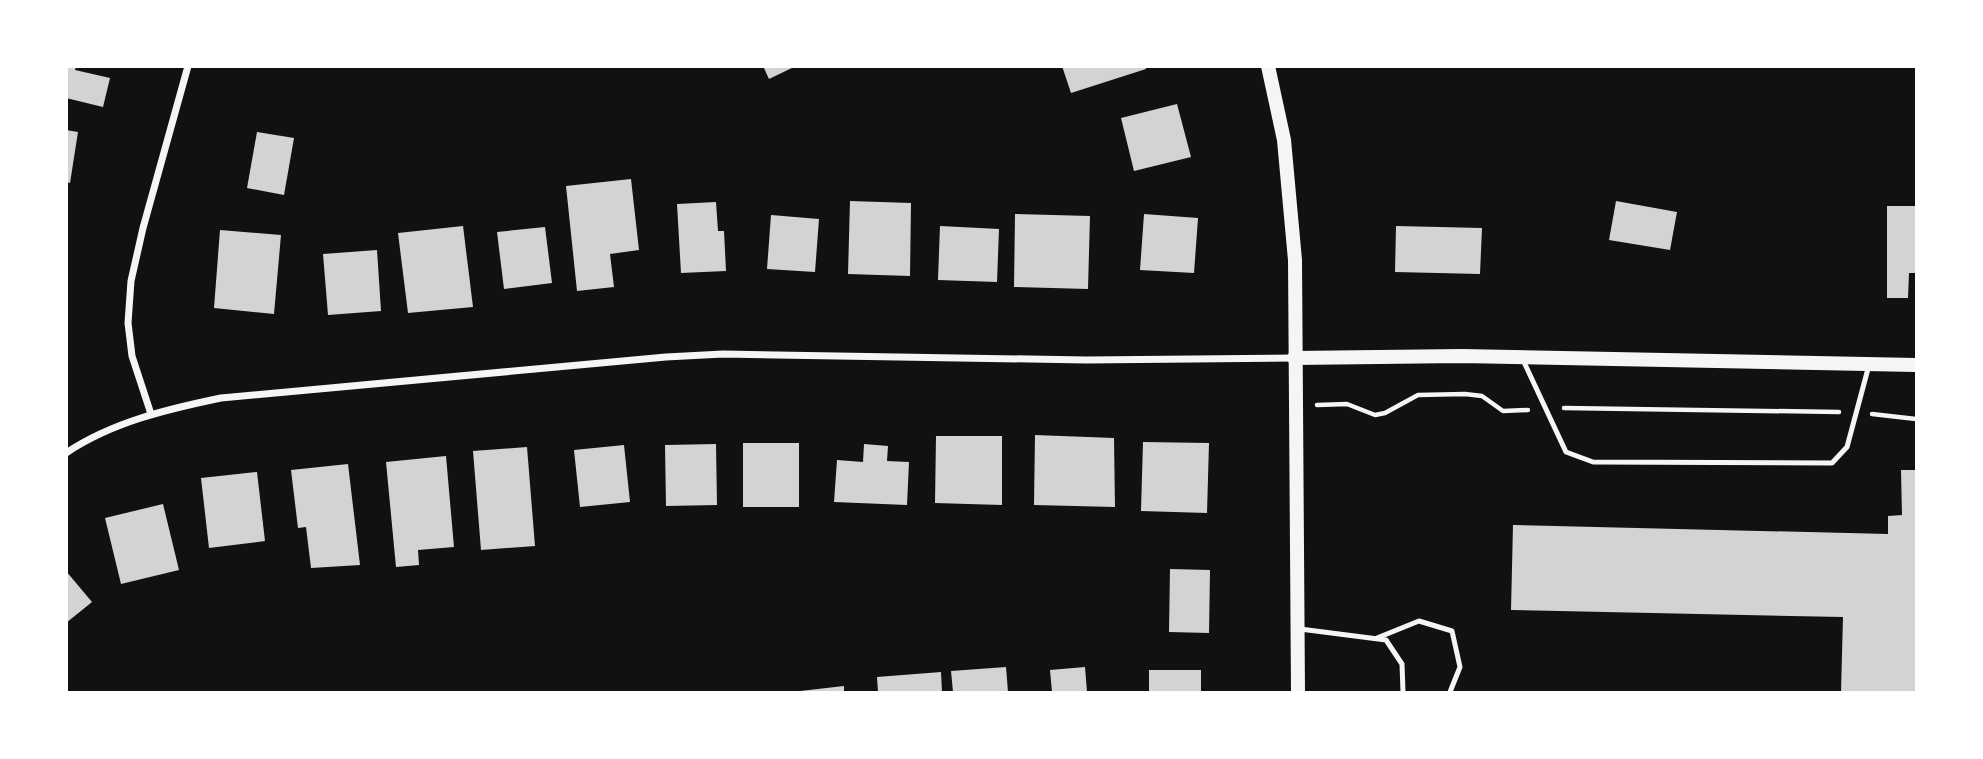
<svg xmlns="http://www.w3.org/2000/svg" width="1983" height="759" viewBox="0 0 1983 759" font-family="Spectral,serif">
<style>
.building{fill:#d3d3d3}
.lines{fill:none;stroke-linecap:round;stroke-linejoin:round}
.path{stroke:#f5f5f5;stroke-width:4.5}
.service{stroke:#f5f5f5;stroke-width:5}
.minor{stroke:#f5f5f5;stroke-width:7}
.secondary{stroke:#f5f5f5;stroke-width:14}
</style>
<rect width="100%" height="100%" fill="#111"/>
<g class="building">
<polygon points="66,66 76,66 75,70 110,78 103,107 66,98"/>
<polygon points="763,66 796,66 769,79"/>
<polygon points="1062,66 1145,66 1146,69 1071,93"/>
<polygon points="1177,104 1191,157 1134,171 1121,118"/>
<polygon points="66,130 78,132 70,183 66,182"/>
<polygon points="257,132 294,138 284,195 247,188"/>
<polygon points="631,179 639,250 610,254 614,287 577,291 566,186"/>
<polygon points="850,201 911,203 910,276 848,274"/>
<polygon points="1616,201 1677,212 1670,250 1609,240"/>
<polygon points="716,202 718,231 724,231 726,271 681,273 677,204"/>
<polygon points="1887,206 1916,206 1916,273 1909,273 1908,298 1887,298"/>
<polygon points="1015,214 1090,216 1088,289 1014,287"/>
<polygon points="1144,214 1198,218 1194,273 1140,270"/>
<polygon points="771,215 819,219 815,272 767,269"/>
<polygon points="463,226 473,307 408,313 398,233"/>
<polygon points="940,226 999,229 997,282 938,280"/>
<polygon points="1396,226 1482,228 1480,274 1395,272"/>
<polygon points="545,227 552,283 504,289 497,232"/>
<polygon points="220,230 281,235 274,314 214,308"/>
<polygon points="377,250 381,311 328,315 323,254"/>
<polygon points="1035,435 1114,438 1115,507 1034,505"/>
<polygon points="936,436 1002,436 1002,505 935,503"/>
<polygon points="1143,442 1209,443 1207,513 1141,511"/>
<rect x="743" y="443" width="56" height="64"/>
<polygon points="716,444 717,505 666,506 665,445"/>
<polygon points="864,444 888,446 887,461 909,462 907,505 834,502 837,460 863,462"/>
<polygon points="624,445 630,502 580,507 574,450"/>
<polygon points="527,447 535,546 481,550 473,451"/>
<polygon points="446,456 454,547 418,550 419,565 396,567 386,462"/>
<polygon points="348,464 360,565 311,568 306,527 298,528 291,470"/>
<polygon points="1901,470 1916,470 1916,692 1841,692 1843,617 1511,610 1513,525 1888,534 1888,516 1902,515"/>
<polygon points="257,472 265,541 209,548 201,478"/>
<polygon points="163,504 179,570 121,584 105,518"/>
<polygon points="1170,569 1210,570 1209,633 1169,632"/>
<polygon points="66,571 92,602 66,623"/>
<polygon points="1006,667 1008,692 953,692 951,671"/>
<polygon points="1085,667 1087,692 1052,692 1050,670"/>
<rect x="1149" y="670" width="52" height="22"/>
<polygon points="941,672 942,692 878,692 877,677"/>
<polygon points="844,686 844,692 800,692 800,691"/>
</g>
<g class="lines">
<g class="path">
<polyline points="1317,405 1347,404 1375,415 1385,413 1418,395 1465,394 1482,396 1503,411 1528,410"/>
<polyline points="1564,408 1839,412"/>
<polyline points="1872,414 1916,419"/>
</g>
<g class="service">
<polyline points="1523,360 1566,452 1593,462 1832,463 1847,447 1869,365"/>
<polyline points="1300,629 1386,640 1402,664 1403,692"/>
<polyline points="1377,638 1419,621 1452,631 1460,667 1450,692"/>
</g>
<g class="minor">
<polyline points="151,414 132,356 128,323 131,281 143,228 188,66"/>
<path d="M66,453C112,422 168,409 221,398L666,357L723,354L1086,360L1294,358"/>
</g>
<g class="secondary">
<polyline points="1268,66 1284,140 1295,260 1298,692"/>
<polyline points="1294,358 1462,356 1916,365"/>
</g>
</g>
<rect width="1983" height="759" fill="none" stroke="#ffffff" stroke-width="136"/>
</svg>
